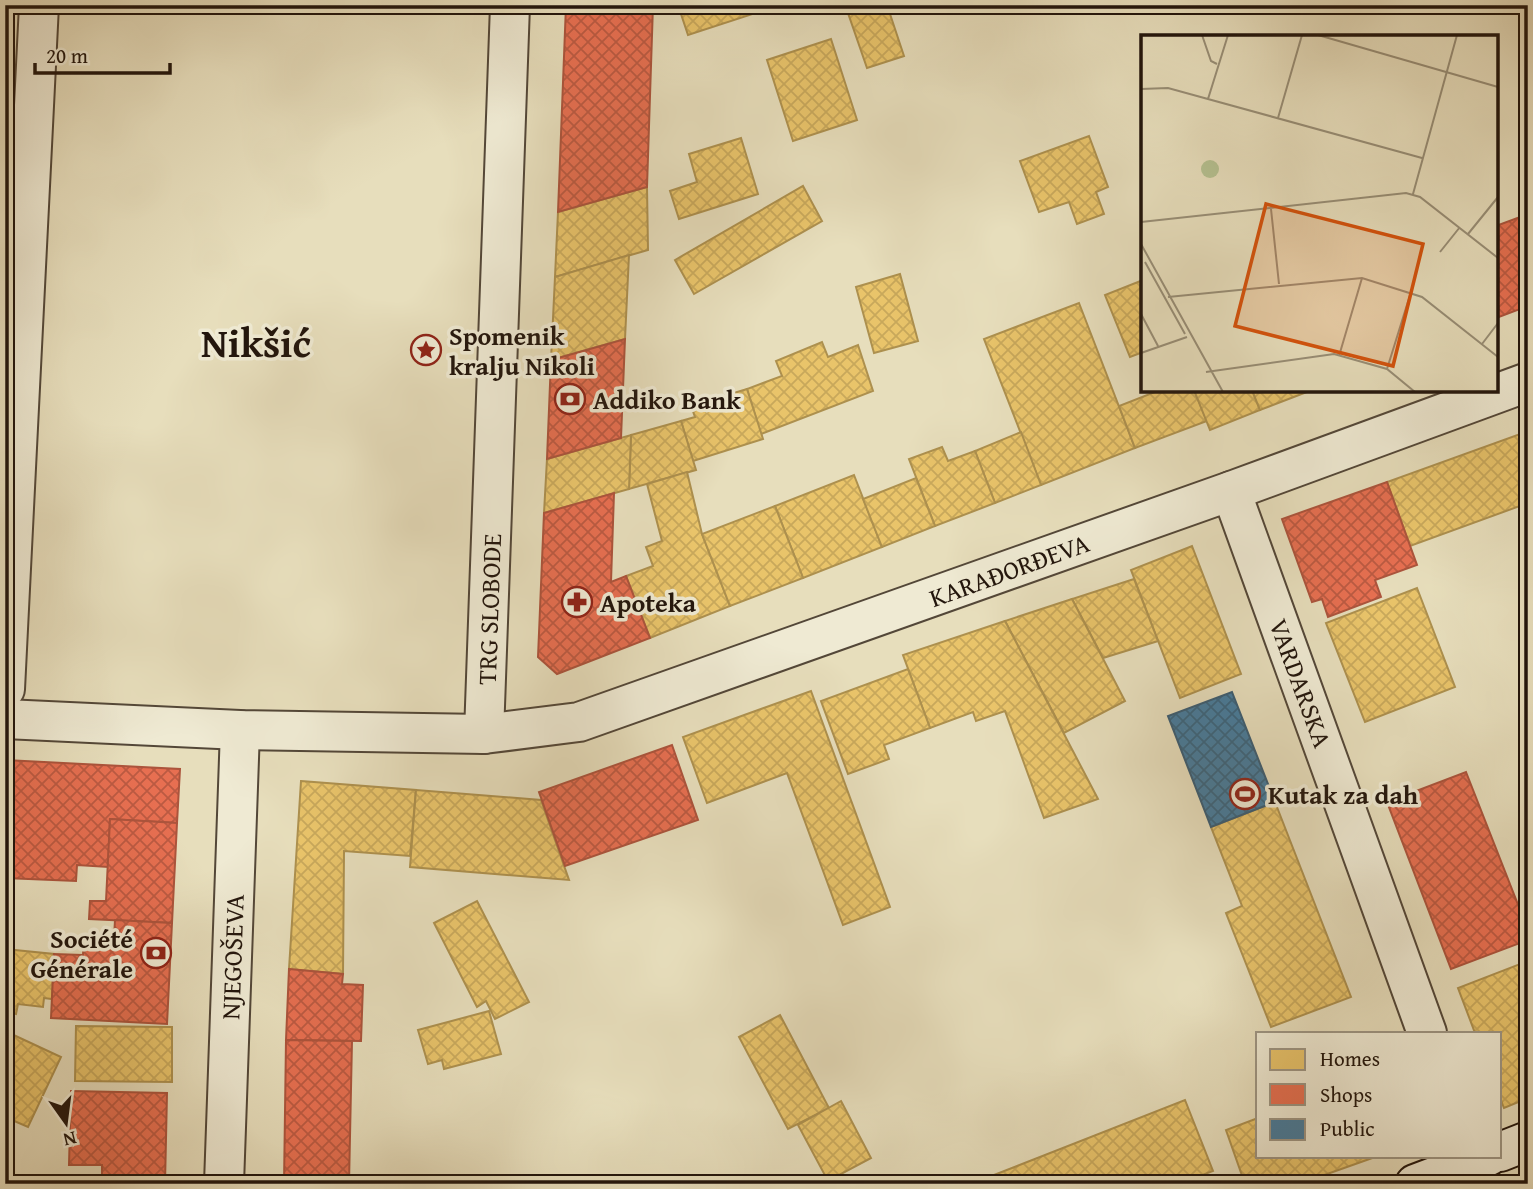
<svg xmlns="http://www.w3.org/2000/svg" width="1533" height="1189" viewBox="0 0 1533 1189" font-family="'Gentium Book Plus',serif">
<style>
.homes{fill:url(#homes-cross-hatch);stroke:#ad904e;stroke-width:2}
.shops{fill:url(#shops-cross-hatch);stroke:#ac543c;stroke-width:2}
.public{fill:url(#public-cross-hatch);stroke:#3a5c72;stroke-width:2}
.lines{fill:none;stroke-linecap:round;stroke-linejoin:round}
.street-casing{stroke:#534738;stroke-width:42}
.secondary-casing{stroke:#22150c;stroke-width:42}
.street{stroke:#efead3;stroke-width:38}
.secondary{stroke:#efead3;stroke-width:38}
.labels{text-anchor:middle;dominant-baseline:central;stroke-width:7;stroke-linejoin:round;paint-order:stroke}
.poi-label{font-size:26px;font-weight:bold;fill:#22150c;stroke:#efead3;text-anchor:start}
.street-label{font-size:26px;fill:#22150c;stroke:#efead3}
.town-label{font-size:40px;font-weight:bold;fill:#22150c;stroke:#efead3}
.inset-road{fill:none;stroke:#988e76;stroke-width:2}
.view{fill:#d4520c;fill-opacity:0.15;stroke:#d4520c;stroke-width:3.5}
.inset-edge{fill:none;stroke:#22150c;stroke-width:3.5}
</style>
<defs>
<pattern id="homes-cross-hatch" width="8" height="8" patternUnits="userSpaceOnUse" patternTransform="scale(1.75)"><rect width="8" height="8" fill="#e9c46a"/><path d="M0 0l8 8M0 8l8-8" fill="none" stroke="#c8a85b"/></pattern>
<pattern id="shops-cross-hatch" width="8" height="8" patternUnits="userSpaceOnUse" patternTransform="scale(1.75)"><rect width="8" height="8" fill="#e76f51"/><path d="M0 0l8 8M0 8l8-8" fill="none" stroke="#bb5a42"/></pattern>
<pattern id="public-cross-hatch" width="8" height="8" patternUnits="userSpaceOnUse" patternTransform="scale(1.75)"><rect width="8" height="8" fill="#457b9d"/><path d="M0 0l8 8M0 8l8-8" fill="none" stroke="#39647e"/></pattern>
</defs>
<rect width="100%" height="100%" fill="#e7debc"/>
<filter id="stains"><feTurbulence type="fractalNoise" baseFrequency=".00286" numOctaves="4"/><feColorMatrix values="0 0 0 0 .2 0 0 0 0 .09 0 0 0 0 .02 0 0 0 .5 -.17"/></filter>
<radialGradient id="worn" r=".72"><stop offset=".6" stop-color="#630" stop-opacity="0"/><stop offset="1" stop-color="#630" stop-opacity=".3"/></radialGradient>
<g class="homes">
<polygon points="678,5 780,5 688,35"/>
<polygon points="870,5 887,5 904,56 867,68 848,13"/>
<polygon points="831,39 857,120 793,141 767,60"/>
<polygon points="1089,136 1108,187 1096,192 1104,214 1077,224 1069,202 1039,212 1020,161"/>
<polygon points="741,138 758,194 679,219 670,191 697,182 689,154"/>
<polygon points="803,186 822,221 694,294 675,260"/>
<polygon points="647,187 648,250 555,277 558,212"/>
<polygon points="629,255 625,339 551,360 555,277"/>
<polygon points="900,274 918,341 874,353 856,287"/>
<polygon points="1143,280 1143,352 1130,357 1105,295"/>
<polygon points="1079,303 1135,448 1041,485 984,339"/>
<polygon points="822,342 828,357 858,345 873,391 761,434 747,389 782,376 776,361"/>
<polygon points="747,389 763,439 693,461 681,421 695,417 691,406"/>
<polygon points="1160,390 1194,390 1207,421 1135,448 1119,406"/>
<polygon points="1194,390 1252,390 1260,410 1210,430"/>
<polygon points="1252,390 1312,390 1260,410"/>
<polygon points="681,421 696,470 629,489 631,435"/>
<polygon points="1528,424 1528,447 1521,427"/>
<polygon points="1021,432 1041,485 995,503 975,451"/>
<polygon points="1523,433 1528,447 1528,503 1410,546 1387,482"/>
<polygon points="631,435 629,489 544,513 547,459"/>
<polygon points="942,447 948,461 975,451 995,503 935,526 909,459"/>
<polygon points="687,472 702,534 730,606 650,638 626,576 653,566 646,547 662,541 647,484"/>
<polygon points="854,475 882,547 803,578 775,506"/>
<polygon points="916,478 935,526 882,547 863,499"/>
<polygon points="775,506 803,578 730,606 702,534"/>
<polygon points="1192,546 1241,674 1180,698 1131,570"/>
<polygon points="1134,579 1158,641 1103,658 1072,599"/>
<polygon points="1417,588 1455,687 1365,722 1326,623"/>
<polygon points="1072,599 1125,701 1064,733 1005,621"/>
<polygon points="1005,621 1098,799 1044,818 1005,711 976,721 973,712 930,728 903,655"/>
<polygon points="908,669 930,728 884,745 889,759 848,774 821,701"/>
<polygon points="811,691 890,907 843,925 787,773 707,803 683,737"/>
<polygon points="301,781 416,790 410,856 344,851 343,974 289,969"/>
<polygon points="416,790 541,800 569,880 410,867"/>
<polygon points="1275,802 1351,997 1271,1027 1226,913 1242,906 1211,827"/>
<polygon points="477,901 529,1002 495,1019 486,1001 477,1007 434,923"/>
<polygon points="5,949 54,954 52,999 44,998 43,1007 18,1004 16,1014 5,1011"/>
<polygon points="1528,961 1528,1098 1504,1108 1500,1098 1500,1033 1475,1033 1458,988"/>
<polygon points="489,1011 501,1054 444,1069 442,1060 428,1064 418,1030"/>
<polygon points="780,1015 829,1108 788,1129 739,1037"/>
<polygon points="76,1026 172,1027 172,1082 75,1081"/>
<polygon points="5,1031 61,1057 28,1127 5,1117"/>
<polygon points="1185,1100 1213,1171 1179,1184 971,1184"/>
<polygon points="841,1101 871,1158 828,1181 798,1125"/>
<polygon points="1258,1118 1258,1156 1378,1156 1299,1184 1245,1184 1226,1130"/>
</g>
<g class="shops">
<polygon points="566,5 653,5 647,187 558,212"/>
<polygon points="1528,214 1528,306 1496,318 1496,226"/>
<polygon points="625,339 621,438 547,459 551,360"/>
<polygon points="1387,482 1417,565 1375,580 1381,597 1328,617 1322,599 1312,602 1282,519"/>
<polygon points="614,493 611,582 626,576 650,638 557,674 538,657 544,513"/>
<polygon points="672,745 698,820 565,866 539,792"/>
<polygon points="5,760 180,769 177,823 110,819 108,867 77,865 76,881 5,878"/>
<polygon points="1466,772 1528,930 1528,940 1451,969 1387,802"/>
<polygon points="110,819 177,823 172,923 89,919 90,901 106,901"/>
<polygon points="115,920 172,923 167,1024 51,1018 54,954 83,955 84,937 114,938"/>
<polygon points="289,969 343,974 342,984 363,985 361,1041 286,1040"/>
<polygon points="286,1040 352,1041 349,1184 284,1184"/>
<polygon points="71,1091 167,1093 165,1184 102,1184 102,1165 69,1165"/>
</g>
<polygon class="public" points="1232,692 1275,802 1211,827 1168,716"/>
<g class="lines">
<g class="street-casing">
<g id="street">
<polyline points="1231,491 1427,1033"/>
<polyline points="5,689 39,5"/>
<polyline points="5,719 240,730 484,734 579,722 1231,491 1528,382"/>
<polyline points="484,734 510,5"/>
<polyline points="224,1184 240,730"/>
</g>
</g>
<g class="secondary-casing">
<g id="secondary">
<polyline points="1500,1152 1528,1141"/>
<polyline points="1415,1184 1489,1156"/>
</g>
</g>
<use href="#street" class="street"/>
<use href="#secondary" class="secondary"/>
</g>
<defs>
<g id="sight-ring" transform="scale(1.575)"><circle r="9.5" fill="#efead3" stroke="#8f2418" stroke-width="1.5"/><path d="M0-6L1.8-2.2L6-1.7L2.9 1.2L3.7 5.4L0 3.3L-3.7 5.4L-2.9 1.2L-6-1.7L-1.8-2.2Z" fill="#8f2418"/></g>
<g id="bank-ring" transform="scale(1.575)"><circle r="9.5" fill="#efead3" stroke="#8f2418" stroke-width="1.5"/><path d="M-6-4H6V4H-6ZM0-2.3a2.3 2.3 0 1 0 0 4.6a2.3 2.3 0 1 0 0-4.6Z" fill="#8f2418"/></g>
<g id="pharmacy-ring" transform="scale(1.575)"><circle r="9.5" fill="#efead3" stroke="#8f2418" stroke-width="1.5"/><path d="M-2-6h4v4h4v4h-4v4h-4v-4h-4v-4h4Z" fill="#8f2418"/></g>
<g id="stadium-ring" transform="scale(1.575)"><circle r="9.5" fill="#efead3" stroke="#8f2418" stroke-width="1.5"/><path d="M0-5a6.5 5 0 1 0 0 10a6.5 5 0 1 0 0-10ZM-3.5-1.8h7v3.6h-7Z" fill="#8f2418"/></g>
</defs>
<g fill-rule="evenodd">
<use href="#sight-ring" x="426" y="350"/>
<use href="#bank-ring" x="570" y="399"/>
<use href="#pharmacy-ring" x="577" y="602"/>
<use href="#stadium-ring" x="1245" y="794"/>
<use href="#bank-ring" x="156" y="953"/>
</g>
<g class="labels">
<g class="poi-label">
<text x="449" y="335">Spomenik<tspan x="449" dy="30">kralju Nikoli</tspan></text>
<text x="593" y="399">Addiko Bank</text>
<text x="600" y="602">Apoteka</text>
<text x="1268" y="794">Kutak za dah</text>
<text x="133" y="938" text-anchor="end">Société<tspan x="133" dy="30">Générale</tspan></text>
</g>
<g class="street-label">
<text transform="translate(1009 570) rotate(-20)">KARAĐORĐEVA</text>
<text transform="translate(489 609) rotate(-88)">TRG SLOBODE</text>
<text transform="translate(1301 683) rotate(70)">VARDARSKA</text>
<text transform="translate(232 957) rotate(-88)">NJEGOŠEVA</text>
</g>
<g class="town-label">
<text x="256" y="342">Nikšić</text>
</g>
</g>
<g transform="translate(1141 35)">
<rect width="357" height="357" fill="#e7debc"/>
<path d="M60 134a9 9 0 1 1 18 0a9 9 0 1 1-18 0Z" fill="#b5c191"/>
<path class="inset-road" d="M61,0L70,26L76,29M177,0L357,52M0,54L27,53L281,123M67,64L87,0M137,83L161,0M272,159L316,0M130,174L138,249M0,187L265,158L279,162L357,223M327,199L357,162M0,209L82,357M299,217L319,192M4,227L44,299M27,262L221,243L281,262L357,322M0,279L17,311M341,309L357,288M0,318L46,302M198,321L221,243M246,334L270,257M65,337L193,319L246,334L274,357"/>
<path class="view" d="M125,169L282,209L252,331L94,291Z"/>
<rect width="357" height="357" class="inset-edge"/>
</g>
<rect width="1533" height="1189" fill="none" stroke="#e7debc" stroke-width="28"/>
<rect x="7" y="7" width="1519" height="1175" fill="none" stroke="#22150c" stroke-width="3.5"/>
<rect x="14" y="14" width="1505" height="1161" fill="none" stroke="#22150c" stroke-width="2"/>
<rect x="1256" y="1032" width="245" height="126" fill="#efead3" stroke="#9d9583" stroke-width="2"/>
<rect x="1270" y="1049" width="35" height="21" fill="#e9c46a" stroke="#9d9583" stroke-width="2"/>
<text x="1320" y="1066" font-size="21" fill="#22150c">Homes</text>
<rect x="1270" y="1084" width="35" height="21" fill="#e76f51" stroke="#9d9583" stroke-width="2"/>
<text x="1320" y="1102" font-size="21" fill="#22150c">Shops</text>
<rect x="1270" y="1119" width="35" height="21" fill="#457b9d" stroke="#9d9583" stroke-width="2"/>
<text x="1320" y="1136" font-size="21" fill="#22150c">Public</text>
<g transform="translate(66 1123) rotate(166)" stroke="#efead3" stroke-width="5" paint-order="stroke">
<path d="M0-5L12 26L0 18L-12 26Z" fill="#22150c"/>
<text y="-10" font-size="19" font-weight="bold" text-anchor="middle" fill="#22150c">N</text>
</g>
<path d="M35 63v10h135v-10" fill="none" stroke="#22150c" stroke-width="3.5"/>
<text x="46" y="63" font-size="21" fill="#22150c" stroke="#efead3" stroke-width="5" paint-order="stroke">20 m</text>
<rect width="100%" height="100%" filter="url(#stains)"/>
<rect width="100%" height="100%" fill="url(#worn)"/>
</svg>
